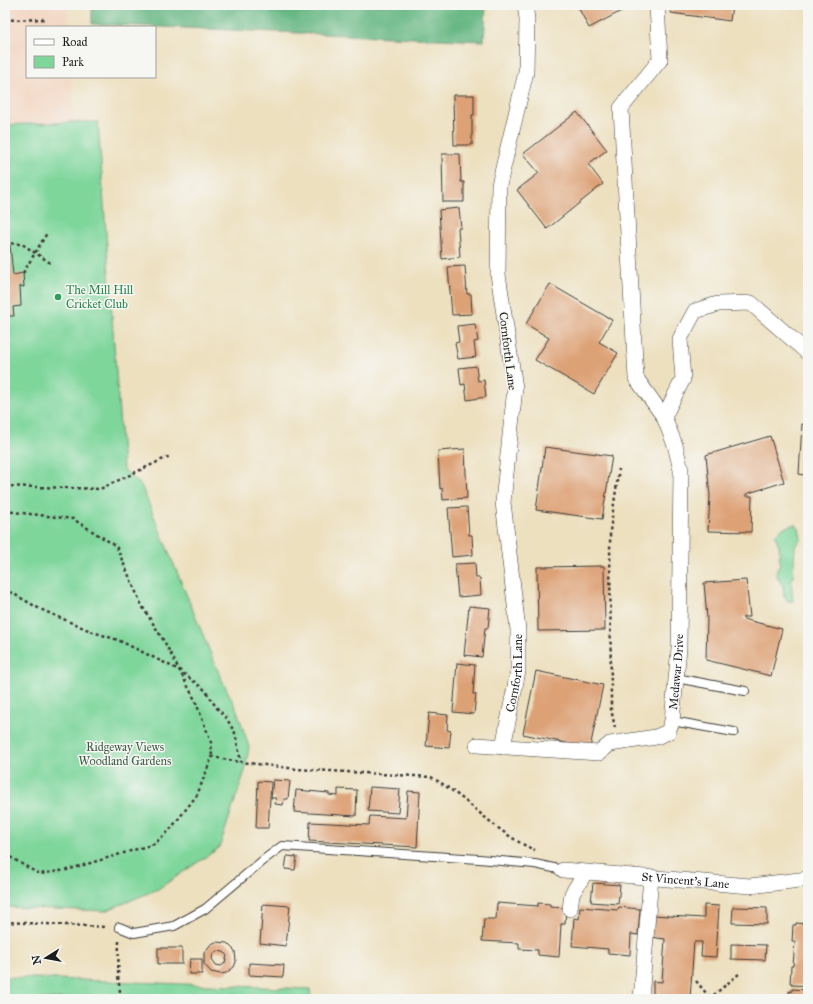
<svg xmlns="http://www.w3.org/2000/svg" width="813" height="1004" viewBox="0 0 813 1004" font-family="'IM FELL Great Primer',serif">
<style>
.built{fill:#f3d4bf}
.green{fill:#7ed69b;stroke:#4d795c}
.forest{fill:#66b783;stroke:#416a50}
.building{fill:#dda176;fill-rule:evenodd}
.lines{fill:none;stroke-linecap:round;stroke-linejoin:round}
.lane-casing{stroke:#3b3934;stroke-width:10}
.street-casing{stroke:#3b3934;stroke-width:16}
.path{stroke:#3b3934;stroke-width:2.5;stroke-dasharray:3 3;stroke-linecap:butt}
.lane{stroke:#fff;stroke-width:8}
.street{stroke:#fff;stroke-width:15}
.leisure-dot{fill:#2e9e5b;stroke:#f6f6f2;stroke-width:1.5}
.labels{text-anchor:middle;dominant-baseline:central;stroke-width:3;stroke-linejoin:round;paint-order:stroke}
.leisure-label{font-size:12px;fill:#27864d;stroke:#f6f6f2;text-anchor:start}
.street-label{font-size:12px;fill:#1c1c1c;stroke:#f6f6f2}
.park-label{font-size:12px;fill:#3e5d48;stroke:#f6f6f2}
</style>
<rect width="100%" height="100%" fill="#f6f6f2"/>
<filter id="ink" filterUnits="userSpaceOnUse"><feTurbulence type="fractalNoise" baseFrequency=".025" numOctaves="2"/><feDisplacementMap in="SourceGraphic" scale="8" xChannelSelector="R" yChannelSelector="G"/><feConvolveMatrix kernelMatrix="1 2 1 2 8 2 1 2 1" color-interpolation-filters="sRGB"/></filter>
<filter id="wash" filterUnits="userSpaceOnUse"><feTurbulence type="fractalNoise" baseFrequency=".012" numOctaves="4" result="noise"/><feDisplacementMap in="SourceGraphic" scale="16" xChannelSelector="R" yChannelSelector="G"/><feGaussianBlur stdDeviation="0.9" result="paint"/><feColorMatrix in="noise" values="0 0 0 0 0 0 0 0 0 0 0 0 0 0 0 0 0 1.4 0 .05"/><feComposite in="paint" operator="in"/></filter>
<g filter="url(#wash)">
<rect width="100%" height="100%" fill="#ede0bf"/>
<polygon class="built" points="5,5 67,5 69,27 27,27 27,77 72,77 74,122 5,125"/>
<g class="green">
<polygon points="74,122 98,122 123,469 141,485 220,676 237,710 249,747 245,771 219,848 158,889 105,911 5,907 5,125"/>
<polygon points="795,524 799,528 801,539 795,546 793,577 791,579 793,601 788,601 784,597 783,586 778,579 776,572 780,564 779,546 775,535 783,528"/>
<polygon points="5,977 310,989 311,999 5,999"/>
</g>
<polygon class="forest" points="92,5 486,5 484,41 92,24"/>
<g id="blocks">
<g class="building">
<polygon points="577,5 633,5 589,28"/>
<polygon points="672,5 732,5 730,21 671,13"/>
<polygon points="453,95 474,95 474,115 472,115 472,145 454,145"/>
<polygon points="577,112 607,150 588,164 603,184 547,229 517,190 539,173 523,154"/>
<polygon points="442,154 460,154 461,182 464,182 464,202 443,202"/>
<polygon points="459,208 461,228 458,228 460,257 442,259 439,210"/>
<polygon points="10,245 13,275 23,273 24,287 20,286 21,306 13,307 14,316 5,316 5,246"/>
<polygon points="465,266 467,294 471,294 472,314 452,315 448,267"/>
<polygon points="550,284 612,320 599,342 618,353 594,394 535,360 549,338 526,324"/>
<polygon points="475,324 478,341 474,342 476,357 458,359 455,343 459,342 457,326"/>
<polygon points="476,366 478,381 484,380 486,397 467,400 465,384 461,385 459,368"/>
<polygon points="802,424 808,425 808,476 799,474"/>
<polygon points="770,436 784,482 746,494 746,496 752,496 751,532 708,531 710,496 706,455"/>
<polygon points="545,447 612,456 602,519 536,510"/>
<polygon points="465,449 467,498 443,500 442,488 440,489 438,451"/>
<polygon points="467,507 469,535 472,535 473,555 452,557 448,508"/>
<polygon points="475,563 476,578 480,578 481,595 458,597 455,564"/>
<polygon points="604,566 605,630 538,631 537,567"/>
<polygon points="746,580 750,617 743,617 743,619 782,629 771,676 706,660 707,618 704,583"/>
<polygon points="469,606 490,608 488,628 485,628 482,657 464,655"/>
<polygon points="457,663 475,665 473,694 476,694 474,714 453,712"/>
<polygon points="536,671 603,685 590,748 523,734"/>
<polygon points="429,713 448,715 447,730 451,731 449,748 426,746"/>
<polygon points="273,780 290,781 288,799 284,799 283,805 275,804 276,798 271,798"/>
<polygon points="258,781 271,782 268,828 256,828"/>
<polygon points="370,787 400,789 398,813 368,811"/>
<polygon points="338,789 357,790 356,816 294,812 296,790 329,793 329,795 338,796"/>
<polygon points="408,791 420,792 417,847 309,841 310,822 369,825 370,816 406,818"/>
<polygon points="287,856 297,857 295,870 285,869"/>
<polygon points="593,883 620,885 618,904 591,902"/>
<polygon points="497,903 538,906 538,903 550,904 550,907 566,908 565,924 561,924 559,957 538,955 538,950 519,949 519,943 482,941 484,919 496,919"/>
<polygon points="263,904 290,906 286,946 260,943"/>
<polygon points="704,905 719,906 716,957 701,956 702,942 694,942 690,999 661,999 662,995 653,995 653,981 662,982 665,939 650,937 652,915 704,918"/>
<polygon points="580,907 618,910 619,907 640,909 638,935 631,934 630,955 608,953 608,949 572,946 574,918 579,919"/>
<polygon points="733,907 767,908 767,924 732,923"/>
<polygon points="796,923 808,924 808,986 792,985 792,983 790,983 791,966 793,966 795,942 792,942 793,925 796,925"/>
<path d="M216,942L227,943L235,951L236,962L234,967L226,973L221,974L211,972L204,964V953L211,944ZM217,951L224,952L227,956L225,963L221,966L216,965L212,959L213,954Z"/>
<polygon points="731,944 766,945 765,960 731,959"/>
<rect x="158" y="948" width="24" height="16"/>
<polygon points="190,959 202,959 202,974 189,974"/>
<polygon points="249,963 284,965 283,977 249,975"/>
<polygon points="792,989 808,990 808,999 789,999 789,991 792,992"/>
</g>
</g>
</g>
<g filter="url(#ink)">
<use href="#blocks" fill-opacity="0" stroke="#3b3934" stroke-width="1"/>
<g class="lines">
<g class="lane-casing">
<g id="lane">
<polyline points="676,678 745,691"/>
<polyline points="672,721 734,732"/>
<polyline points="119,927 134,933 174,926 205,909 262,861 282,846 479,859 535,864 563,870"/>
</g>
</g>
<g class="street-casing">
<g id="street">
<polyline points="664,417 683,379 680,339 695,311 718,304 751,303 808,353"/>
<path id="s1" d="M477,745L599,753L610,744L656,737L668,732L672,721L679,648L681,470L675,445L664,417L636,378L621,108L660,60L657,5"/>
<path id="s2" d="M503,747L518,671V630L503,502L515,388L498,274L499,185L526,72L527,19L525,5"/>
<path id="s3" d="M563,870L750,886L808,879"/>
<polyline points="570,909 572,894 585,873"/>
<polyline points="641,999 651,877"/>
</g>
</g>
<g class="path">
<polyline points="5,20 47,19"/>
<polyline points="5,243 22,244 52,264"/>
<polyline points="23,273 47,233"/>
<polyline points="5,486 100,489 170,456"/>
<polyline points="5,511 73,519 116,546 142,606 164,641 195,700 211,742 212,757"/>
<path d="M5,589L40,609L93,632L118,640L179,670L205,690L216,707L227,719L235,733L241,762L297,769L431,777C469,798 496,834 535,850"/>
<polyline points="615,728 611,709 610,531 619,469"/>
<polyline points="5,854 39,874 67,870 154,844 169,831 197,795 212,757 241,762"/>
<polyline points="5,922 106,927"/>
<polyline points="119,941 118,976 121,999"/>
<polyline points="696,981 711,999"/>
<polyline points="709,999 740,973"/>
</g>
<use href="#lane" class="lane"/>
<use href="#street" class="street"/>
</g>
</g>
<circle class="leisure-dot" cx="58" cy="297" r="4"/>
<g class="labels">
<g class="leisure-label">
<text x="66" y="290">The Mill Hill<tspan x="66" dy="14">Cricket Club</tspan></text>
</g>
<g class="street-label">
<text transform="translate(508 351) rotate(83)">Cornforth Lane</text>
<text stroke="none"><textPath href="#s1" startOffset="257">Medawar Drive</textPath></text>
<text stroke="none"><textPath href="#s2" startOffset="75">Cornforth Lane</textPath></text>
<text stroke="none"><textPath href="#s3" startOffset="123">St Vincent's Lane</textPath></text>
</g>
<g class="park-label">
<text x="125" y="747">Ridgeway Views<tspan x="125" dy="14">Woodland Gardens</tspan></text>
</g>
</g>
<rect width="813" height="1004" fill="none" stroke="#f6f6f2" stroke-width="20"/>
<rect x="26" y="26" width="130" height="52" fill="#f6f6f2" stroke="#9f9f9c"/>
<rect x="34" y="39" width="20" height="6" fill="#ffffff" stroke="#9f9f9c"/>
<text x="62" y="46" font-size="12" fill="#1c1c1c">Road</text>
<rect x="34" y="56" width="20" height="12" fill="#7ed69b" stroke="#9f9f9c"/>
<text x="62" y="66" font-size="12" fill="#1c1c1c">Park</text>
<g transform="translate(46 958) rotate(259)" stroke="#f6f6f2" stroke-width="3" paint-order="stroke">
<path d="M0-3L7 15L0 10L-7 15Z" fill="#1c1c1c"/>
<text y="-6" font-size="11" font-weight="bold" text-anchor="middle" fill="#1c1c1c">N</text>
</g>
</svg>
